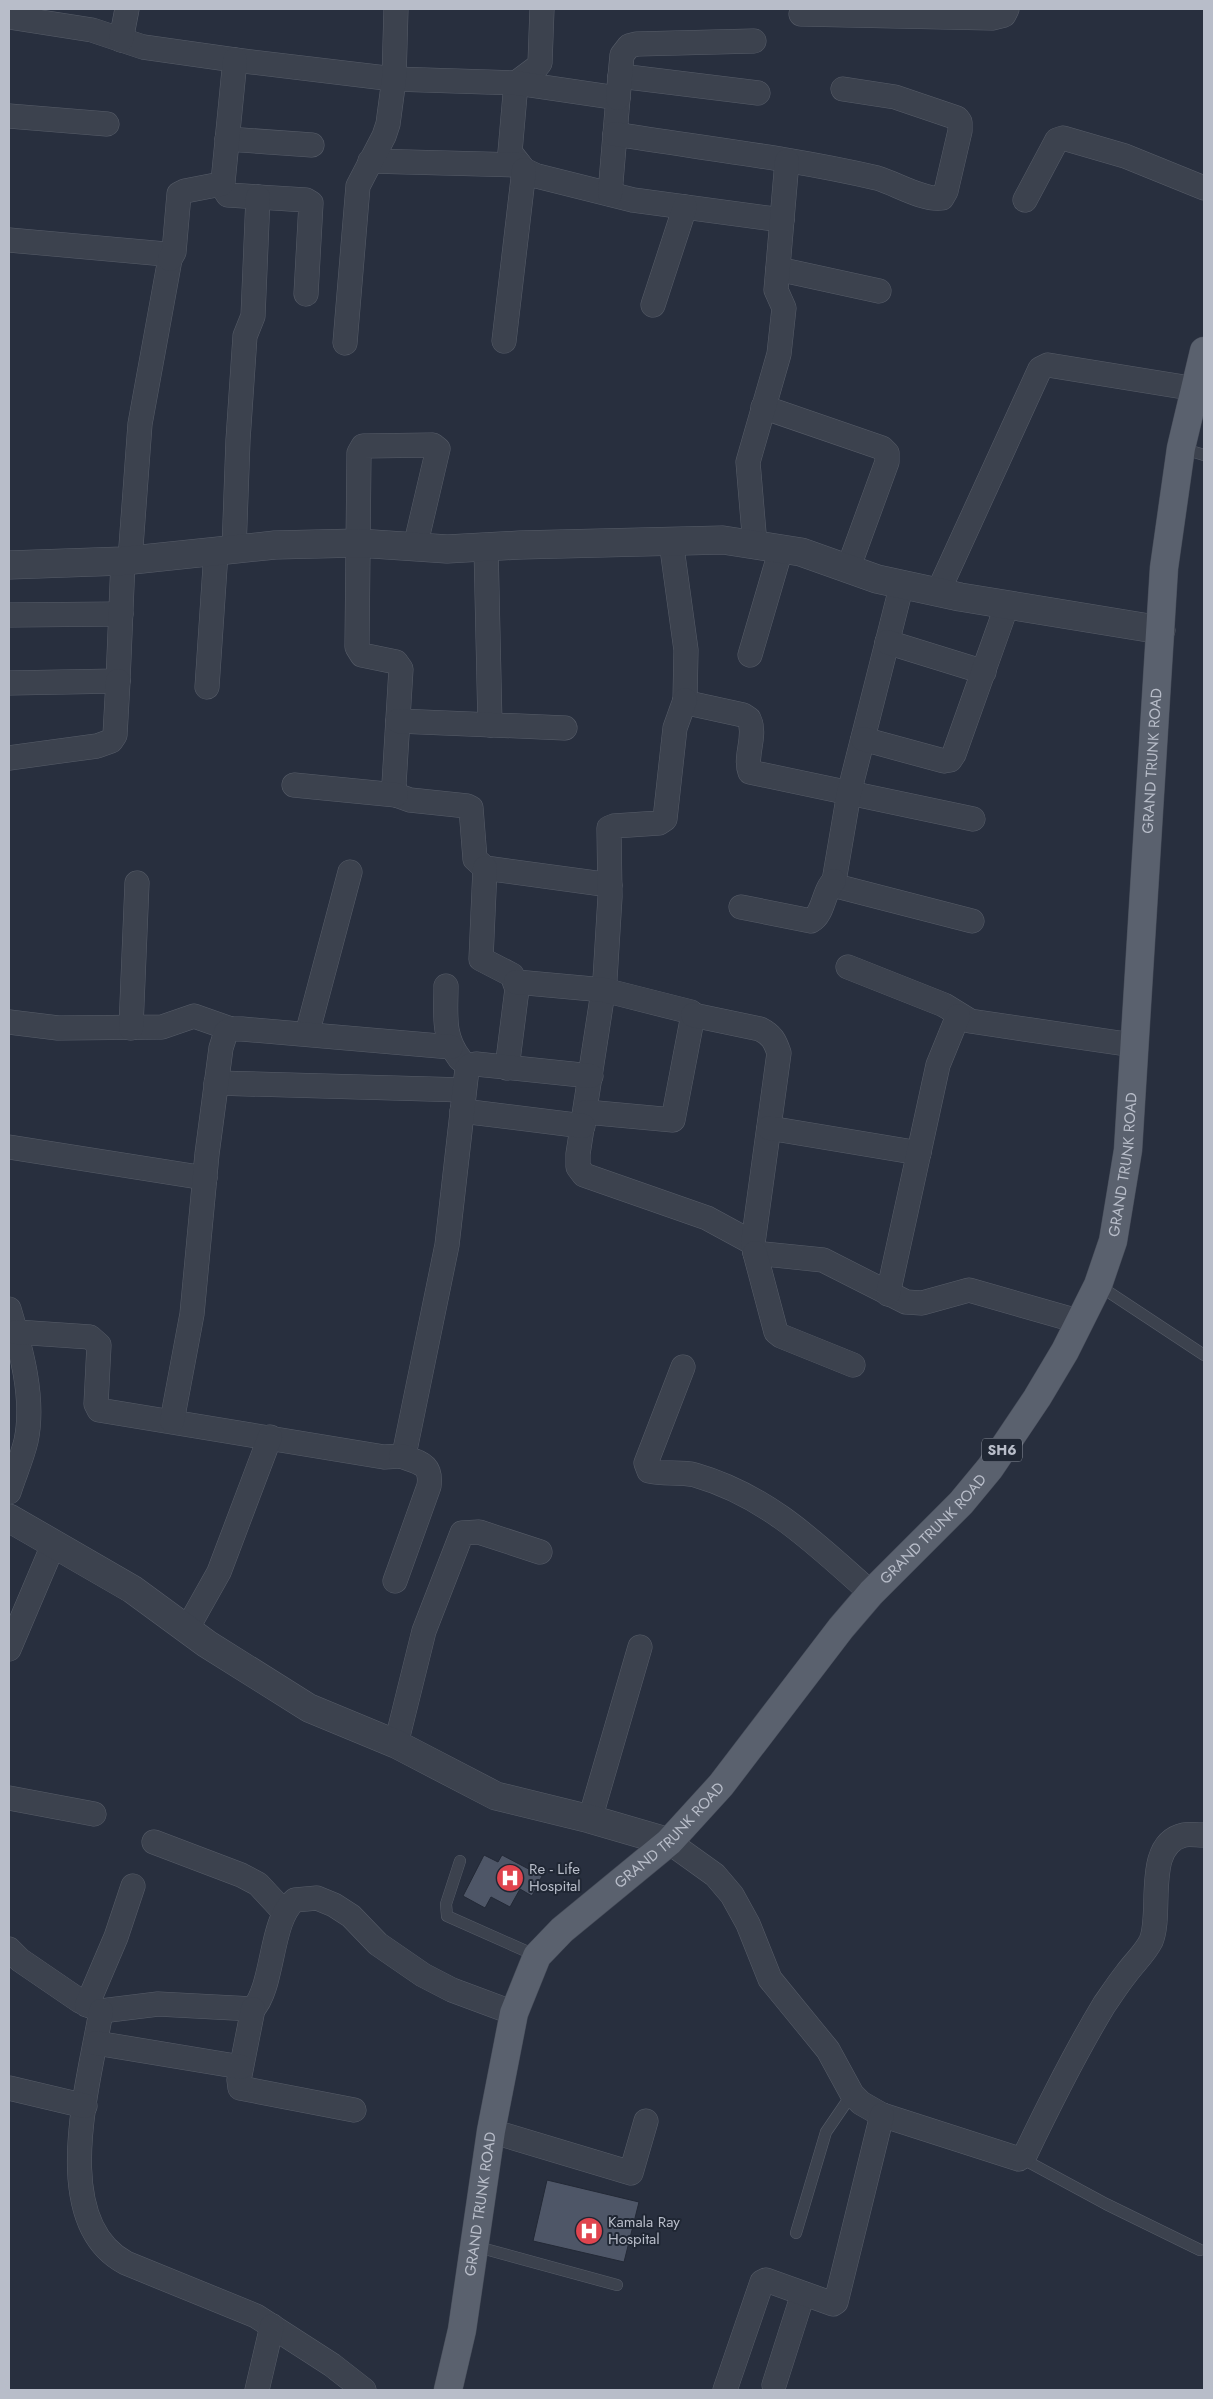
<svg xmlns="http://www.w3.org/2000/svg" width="1213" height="2399" viewBox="0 0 1213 2399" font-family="Jost,sans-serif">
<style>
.building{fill:#4e5667;stroke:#232936}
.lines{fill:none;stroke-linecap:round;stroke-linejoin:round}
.service-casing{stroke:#575d69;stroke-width:12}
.minor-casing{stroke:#575d69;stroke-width:25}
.tertiary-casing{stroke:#575d69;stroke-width:29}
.primary-casing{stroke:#454b58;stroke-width:29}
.service{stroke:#3c424e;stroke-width:11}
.minor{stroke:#3c424e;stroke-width:24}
.tertiary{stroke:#3c424e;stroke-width:28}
.primary{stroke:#5a616e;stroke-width:28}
.labels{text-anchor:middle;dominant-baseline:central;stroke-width:4;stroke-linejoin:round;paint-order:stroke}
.shield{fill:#202734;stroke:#8a909c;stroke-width:1}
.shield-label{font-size:14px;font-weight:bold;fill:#b8bdc9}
.street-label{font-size:15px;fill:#b8bdc9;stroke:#202734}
.poi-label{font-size:15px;fill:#b8bdc9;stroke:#202734;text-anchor:start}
</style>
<rect width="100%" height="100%" fill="#282f3e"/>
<g class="building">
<polygon points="484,1855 498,1862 502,1855 542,1876 532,1896 520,1889 510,1907 491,1897 485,1908 463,1896"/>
<polygon points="547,2180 639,2202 624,2262 533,2241"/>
</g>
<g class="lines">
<g class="service-casing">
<g id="service">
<polyline points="1181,448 1204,455"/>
<polyline points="1098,1285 1204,1355"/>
<polyline points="460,1861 446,1904 447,1916 537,1956"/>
<polyline points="1021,2158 1106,2204 1200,2250"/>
<polyline points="796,2233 826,2132 852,2094"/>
<polyline points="474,2246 617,2285"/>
</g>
</g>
<g class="minor-casing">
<g id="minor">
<polyline points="542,9 540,63 536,68 516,83 510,152 524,170 537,176 633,200 782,220"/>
<polyline points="801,14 992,18 1004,15 1007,9"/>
<polyline points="9,17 92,30 143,47 235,60 394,79 516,83 618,98 610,194"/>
<polyline points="121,40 127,9"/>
<polyline points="620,76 758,93"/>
<polyline points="618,98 622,55 629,46 637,44 754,41"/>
<polyline points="9,116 107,124"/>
<path d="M615,134C702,148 791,158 877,178C895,183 924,201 942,198L946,191L960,131V122L957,118L895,97L843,89"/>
<polyline points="227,139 312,145"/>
<polyline points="370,161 520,165"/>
<polyline points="221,184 228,195 306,200 311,203 306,294"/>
<polyline points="1025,200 1057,140 1063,138 1125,156 1204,188"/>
<polyline points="9,240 165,254 170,259 140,424 130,560"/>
<polyline points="170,259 174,252 179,194 185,191 221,184 223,182 235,60"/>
<polyline points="778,269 879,291"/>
<polyline points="653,305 685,207"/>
<polyline points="504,341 524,170"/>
<polyline points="345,343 358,186 384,136 388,124 394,79 396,9"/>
<polyline points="763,407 882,448 887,453 887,462 848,569"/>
<path d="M671,541L686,650L685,700L688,703L743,715L749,719C757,735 744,756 750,772L973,819"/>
<polyline points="755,545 748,462 779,354 784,308 776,290 787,161"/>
<polyline points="415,547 438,449 433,445 363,446 359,453 357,647 362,655 396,662 401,669 394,784 396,795 410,800 467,806 471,808 475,859 485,868 610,885"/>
<polyline points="486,547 490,725"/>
<polyline points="234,550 238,440 245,336 253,316 258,197"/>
<polyline points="902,584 849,793 834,881 840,887 972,921"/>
<polyline points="938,592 1040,369 1048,365 1196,389"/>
<polyline points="9,615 121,614"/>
<polyline points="887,642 984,672"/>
<polyline points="750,655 781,549"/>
<polyline points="9,683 118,681 123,561"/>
<polyline points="207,687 216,552"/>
<polyline points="685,700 675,728 665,819 659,823 614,826 609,828 610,897 605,979 578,1154 578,1167 584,1175 707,1218 753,1243"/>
<polyline points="398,721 565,728"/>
<polyline points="863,739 944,761 950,760 954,754 1007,605"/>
<polyline points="9,758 97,746 111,741 115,735 118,681"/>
<polyline points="294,785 396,795"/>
<polyline points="485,868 481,959 512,975 517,989 507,1068"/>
<path d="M741,907L811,921C824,914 823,891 834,881"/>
<polyline points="848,967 944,1005 970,1021 1133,1045"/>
<polyline points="516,982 604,990 691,1012 693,1015 673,1120 586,1112"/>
<path d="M446,986C446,1014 442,1036 460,1059"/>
<path d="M693,1015L760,1029C772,1035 775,1041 779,1053L753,1243L755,1253L823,1260L906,1302L922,1303L969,1290L1081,1322"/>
<polyline points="9,1022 58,1028 162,1027 194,1016 231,1029"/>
<polyline points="131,1028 137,883"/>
<polyline points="307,1034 350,872"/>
<polyline points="216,1083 464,1090"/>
<polyline points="462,1111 583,1126"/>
<polyline points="769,1128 919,1153"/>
<polyline points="9,1147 205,1178"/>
<polyline points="755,1253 776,1332 781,1336 853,1365"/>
<polyline points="888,1294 938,1065 958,1016"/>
<path d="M9,1309C21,1349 35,1399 26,1441C22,1458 14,1476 9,1492"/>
<polyline points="16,1332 90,1337 99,1345 96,1404 99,1410 384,1457 401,1456 405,1450 447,1245 467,1069 471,1065 476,1064 591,1076"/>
<path d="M683,1367L646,1463L649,1471C664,1475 680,1471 695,1475C768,1496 816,1544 871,1593"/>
<polyline points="172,1421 192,1314 207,1154 221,1048 226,1032 231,1029 242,1029 451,1047"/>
<path d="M395,1581L429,1486C432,1463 419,1463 401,1456"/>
<polyline points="187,1629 219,1572 270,1437"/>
<polyline points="9,1649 54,1543"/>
<polyline points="396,1744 424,1631 462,1533 479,1532 540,1552"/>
<polyline points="9,1798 94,1814"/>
<polyline points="590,1819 640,1647"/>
<polyline points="154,1842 241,1875 258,1884 284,1912"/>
<path d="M669,1842L715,1875L732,1895L748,1924L770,1979L828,2050L852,2094L861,2103L882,2115L1019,2159L1026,2153C1050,2103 1075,2053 1104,2005C1111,1995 1118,1984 1126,1974C1134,1963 1145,1953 1151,1941C1163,1913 1143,1844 1184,1835C1189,1834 1197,1835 1203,1835"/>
<path d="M9,1949L20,1960L80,2001L101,2011L158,2004L253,2009C274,1987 270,1919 295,1900L317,1898L334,1905L351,1916L378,1944L423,1975L452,1990L514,2013"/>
<polyline points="87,2005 116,1937 133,1886"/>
<polyline points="253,2009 239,2080 240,2088 354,2110"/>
<path d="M101,2011C90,2080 47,2221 126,2263L256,2316L332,2365L364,2390"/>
<polyline points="96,2043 241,2067"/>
<polyline points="9,2088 85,2106"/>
<polyline points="491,2131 631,2173 646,2121"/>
<polyline points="774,2385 803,2294"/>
<polyline points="257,2390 272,2326"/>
<polyline points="725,2390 762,2282 766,2280 833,2304 836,2302 882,2115"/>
</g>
</g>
<g class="tertiary-casing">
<g id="tertiary">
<polyline points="9,565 123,561 275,545 358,543 447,549 520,545 723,540 801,552 877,579 960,597 1161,630"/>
<polyline points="9,1518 132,1589 207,1644 309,1708 396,1744 496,1796 590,1819 669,1842"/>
</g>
</g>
<g class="primary-casing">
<g id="primary">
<path id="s1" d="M448,2390L462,2330L491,2131L514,2013L537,1956L562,1930L669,1842L721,1785L841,1628L871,1593L961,1503L990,1468L1037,1398L1065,1351L1098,1285L1113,1241L1128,1150L1164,568L1181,448L1204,351"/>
</g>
</g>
<use href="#service" class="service"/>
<use href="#minor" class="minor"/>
<use href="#tertiary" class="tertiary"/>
<use href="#primary" class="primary"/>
</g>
<defs>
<g id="hospital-disc" transform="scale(1.4375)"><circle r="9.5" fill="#e0444e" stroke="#202734"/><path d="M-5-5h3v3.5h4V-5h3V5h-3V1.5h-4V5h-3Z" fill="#fff"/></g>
</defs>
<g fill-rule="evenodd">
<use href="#hospital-disc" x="510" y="1878"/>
<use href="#hospital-disc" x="589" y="2231"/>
</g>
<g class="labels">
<rect class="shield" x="982" y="1438.5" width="40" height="23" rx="4"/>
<g class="shield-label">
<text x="1002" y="1450">SH6</text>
</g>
<g class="street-label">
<text stroke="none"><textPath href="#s1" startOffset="1854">GRAND TRUNK ROAD</textPath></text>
<text stroke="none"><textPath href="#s1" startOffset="1449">GRAND TRUNK ROAD</textPath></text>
<text stroke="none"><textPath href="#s1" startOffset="1029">GRAND TRUNK ROAD</textPath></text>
<text stroke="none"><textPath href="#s1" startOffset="624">GRAND TRUNK ROAD</textPath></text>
<text stroke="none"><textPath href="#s1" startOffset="189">GRAND TRUNK ROAD</textPath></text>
</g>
<g class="poi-label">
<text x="529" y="1869">Re - Life<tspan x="529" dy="17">Hospital</tspan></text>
<text x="608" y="2222">Kamala Ray<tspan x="608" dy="17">Hospital</tspan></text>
</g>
</g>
<rect width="1213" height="2399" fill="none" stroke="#b8bdc9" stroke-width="20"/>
</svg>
